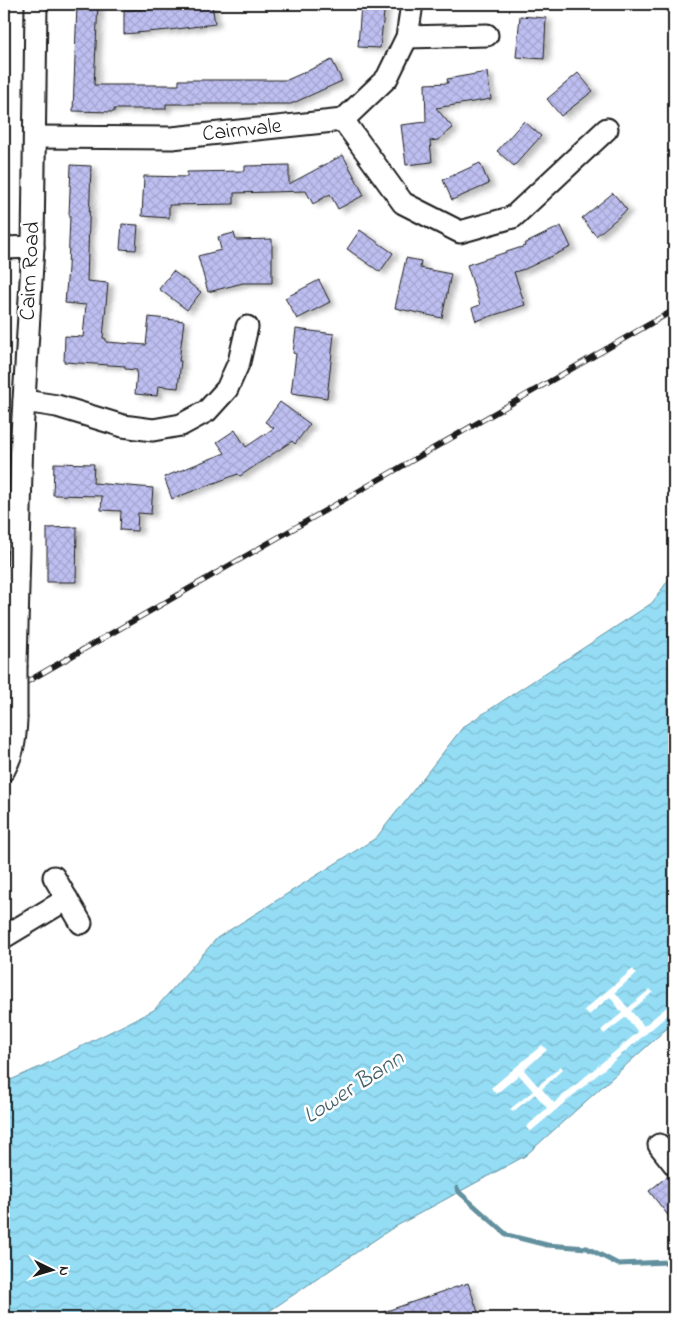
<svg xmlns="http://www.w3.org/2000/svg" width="678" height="1322" viewBox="0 0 678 1322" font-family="'Indie Flower',sans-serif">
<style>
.water{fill:url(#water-waves);stroke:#64909e}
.pier{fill:#fff}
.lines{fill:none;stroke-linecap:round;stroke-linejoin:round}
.stream{stroke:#64909e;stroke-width:5}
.building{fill:url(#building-cross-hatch);stroke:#1c1c1c;filter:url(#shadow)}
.minor-casing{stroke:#1c1c1c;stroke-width:25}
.minor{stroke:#fff;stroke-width:21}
.rail-casing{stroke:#1c1c1c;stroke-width:5.5}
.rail{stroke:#fff;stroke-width:4;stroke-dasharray:11;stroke-linecap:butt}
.minor-bridge-casing{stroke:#1c1c1c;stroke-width:25;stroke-linecap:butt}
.minor-bridge{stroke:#fff;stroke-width:21}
.labels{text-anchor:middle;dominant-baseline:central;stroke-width:5;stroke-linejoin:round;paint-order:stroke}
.street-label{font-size:22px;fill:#1c1c1c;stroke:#fff}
.water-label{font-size:24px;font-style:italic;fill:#466068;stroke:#fff}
</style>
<defs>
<pattern id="water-waves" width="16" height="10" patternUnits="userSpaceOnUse" patternTransform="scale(1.25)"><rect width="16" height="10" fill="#94ddf5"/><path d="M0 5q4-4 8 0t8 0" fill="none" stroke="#7fbdd1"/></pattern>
<pattern id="building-cross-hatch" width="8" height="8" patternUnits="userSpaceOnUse" patternTransform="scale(1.25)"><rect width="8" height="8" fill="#bebff1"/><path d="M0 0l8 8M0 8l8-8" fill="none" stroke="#a3a4ce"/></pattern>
<filter id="shadow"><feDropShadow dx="5.5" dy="3" stdDeviation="2.5" flood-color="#0004"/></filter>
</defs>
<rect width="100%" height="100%" fill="#fff"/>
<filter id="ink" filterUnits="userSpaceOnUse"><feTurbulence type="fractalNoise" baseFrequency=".02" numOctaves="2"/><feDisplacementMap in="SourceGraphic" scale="10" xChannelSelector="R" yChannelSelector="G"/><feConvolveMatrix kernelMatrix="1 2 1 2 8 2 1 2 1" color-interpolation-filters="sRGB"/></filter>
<g filter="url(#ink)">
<polygon class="water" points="674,572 674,1022 525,1156 391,1229 259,1318 4,1318 4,1083 42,1066 154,1010 217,938 376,838 463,727 652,603"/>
<polygon class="pier" points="633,969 636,974 615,992 628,1008 650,989 653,992 631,1011 644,1026 674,1001 674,1010 530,1132 526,1127 547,1108 535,1094 513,1112 510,1109 533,1091 519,1075 496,1094 491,1088 542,1045 547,1050 524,1070 538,1086 561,1066 563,1069 542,1089 554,1103 638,1032 626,1017 604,1034 601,1030 622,1013 610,997 589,1015 584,1010"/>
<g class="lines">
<polyline class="stream" points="457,1188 459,1192 507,1235 547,1245 587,1248 618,1264 669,1262 674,1268"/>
</g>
<g class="building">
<polygon points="77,4 98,4 94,85 179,85 179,80 287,80 332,60 342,81 291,104 166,104 166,109 114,109 114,112 73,111"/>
<polygon points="194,4 212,4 215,24 169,30 124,34 124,10 148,9"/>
<polygon points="361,4 385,4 380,48 358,47"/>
<polygon points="520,16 546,18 544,59 516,57"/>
<polygon points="487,72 491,99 436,108 453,128 438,140 430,141 432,162 406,165 401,125 426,122 425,84 448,83 447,79"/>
<polygon points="578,73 593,91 561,116 547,99"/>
<polygon points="524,121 541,136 514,166 497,151"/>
<polygon points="343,155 364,195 338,209 330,194 313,204 306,191 234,193 234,204 169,205 169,218 142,216 144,176 187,177 187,172 245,171 245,166 289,165 289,184"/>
<polygon points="480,163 489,184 452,200 443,180"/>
<polygon points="71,165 91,166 87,281 108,283 103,338 106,339 106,342 146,345 149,317 184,321 179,361 181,361 178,388 158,386 157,396 135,394 137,370 125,369 125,366 64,362 65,336 83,337 86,305 65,303 68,268 70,215 69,215"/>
<polygon points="613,193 627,210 596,236 582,218"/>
<polygon points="122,224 138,225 136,250 120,249"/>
<polygon points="561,226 571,247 525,269 514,272 525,305 476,321 472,308 480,305 467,265 525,246 524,244"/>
<polygon points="360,230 393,253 380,272 347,249"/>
<polygon points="234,233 236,240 272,239 272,283 243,283 208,292 198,256 221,250 218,237"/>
<polygon points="406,258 421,261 420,268 451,274 442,318 395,308"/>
<polygon points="173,271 201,292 187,310 159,289"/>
<polygon points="319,280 330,302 297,319 285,298"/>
<polygon points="296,329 334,334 327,398 291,393 296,354 293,353"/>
<polygon points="280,402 310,424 295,444 292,441 240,476 238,474 172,499 164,477 225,453 217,442 235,430 246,447 274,428 265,422"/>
<polygon points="54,463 94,464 93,483 153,488 151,514 138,513 137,531 120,530 121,511 101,510 102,496 53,495"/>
<polygon points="77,527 76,582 47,582 47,528"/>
<polygon points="669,1175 674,1176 674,1223 649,1191"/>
<polygon points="468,1283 480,1318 372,1318 372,1316"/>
</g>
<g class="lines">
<g class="minor-casing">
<g id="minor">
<polyline points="407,37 487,35"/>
<polyline points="343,120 403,203 460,232 513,217 607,129"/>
<polyline points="35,137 172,138 343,120 387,78 407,37 412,4"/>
<polyline points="4,248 33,247"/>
<polyline points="24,401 57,406 123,426 153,430 181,425 207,411 227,389 239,362 247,327"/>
<polyline points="16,665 22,434 33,247 36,4"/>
<path d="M4,770C14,751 15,740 16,719"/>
<polyline points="54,877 81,923"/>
<polyline points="4,937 67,899"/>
<polyline points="659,1145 674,1164"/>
</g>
</g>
<use href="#minor" class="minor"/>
<g class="rail-casing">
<polyline id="rail" points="4,695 674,310"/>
</g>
<use href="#rail" class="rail"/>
<g class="minor-bridge-casing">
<polyline id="minor-bridge" points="16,719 16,665"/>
</g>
<use href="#minor-bridge" class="minor-bridge"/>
</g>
</g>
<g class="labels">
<g class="street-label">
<text transform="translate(242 131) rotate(-6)">Cairnvale</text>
<text transform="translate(31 271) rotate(-87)">Cairn Road</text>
</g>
<g class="water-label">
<text transform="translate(354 1088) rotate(-33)">Lower Bann</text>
</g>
</g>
<rect width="678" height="1322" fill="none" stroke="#fff" stroke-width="20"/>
<rect x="10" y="10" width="658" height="1302" fill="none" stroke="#1c1c1c" stroke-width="2" filter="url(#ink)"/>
<g transform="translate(52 1270) rotate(95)" stroke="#ffffff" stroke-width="4" paint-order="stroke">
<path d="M0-4L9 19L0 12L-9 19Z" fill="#1c1c1c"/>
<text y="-8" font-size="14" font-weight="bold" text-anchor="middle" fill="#1c1c1c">N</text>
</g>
</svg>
